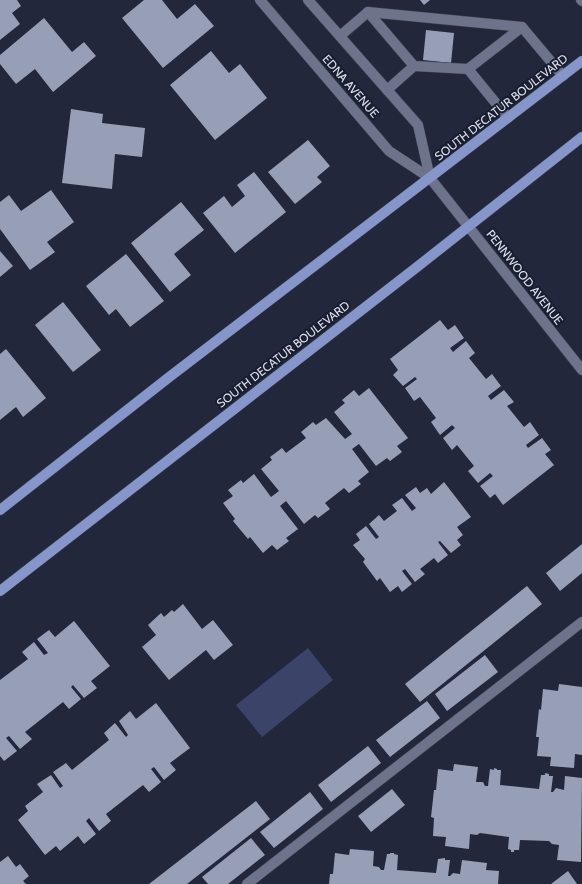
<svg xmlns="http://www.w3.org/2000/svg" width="582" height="884" viewBox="0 0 582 884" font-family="Cabin,sans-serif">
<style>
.green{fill:#3b4468}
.building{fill:#979fb7}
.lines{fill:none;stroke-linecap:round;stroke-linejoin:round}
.service-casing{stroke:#3d4252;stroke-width:11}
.minor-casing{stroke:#3d4252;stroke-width:11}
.tertiary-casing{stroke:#3d4252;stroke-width:11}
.primary-casing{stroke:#3d4252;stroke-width:11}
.service{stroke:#6c738a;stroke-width:10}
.minor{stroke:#6c738a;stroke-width:10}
.tertiary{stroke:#6c738a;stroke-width:10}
.primary{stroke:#8695ca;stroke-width:10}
.labels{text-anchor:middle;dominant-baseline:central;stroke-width:4;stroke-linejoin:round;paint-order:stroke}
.street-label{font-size:12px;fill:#dce0ed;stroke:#181d30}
</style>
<rect width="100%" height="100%" fill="#22273b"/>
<polygon class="green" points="308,648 333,680 262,737 236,705"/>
<g class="building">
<polygon points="0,0 17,0 21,6 12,13 20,24 0,40"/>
<polygon points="144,0 162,0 177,19 195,4 214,26 163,68 122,18"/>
<polygon points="420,0 430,0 424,5"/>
<polygon points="44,18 72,52 84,42 96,56 53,92 35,69 16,84 0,64 0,55"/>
<polygon points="426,30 454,33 451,63 423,60"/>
<polygon points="211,51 229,73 240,64 267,98 215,140 170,85"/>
<polygon points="71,109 103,114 102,123 145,128 142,157 115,154 112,189 62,183"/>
<polygon points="308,140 330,166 317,177 322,182 295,204 268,172"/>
<polygon points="254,172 286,212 235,253 203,213 224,196 232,207 245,196 237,185"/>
<polygon points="51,190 74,222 47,242 55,252 30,270 0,229 0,202 9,195 21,211"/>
<polygon points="181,202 204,230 174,254 191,275 170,292 131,243"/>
<polygon points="0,251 13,266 0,277"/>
<polygon points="126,254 164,301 130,327 116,309 109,315 86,286"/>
<polygon points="63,302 101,350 73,372 35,325"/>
<polygon points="440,320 448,330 455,325 464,338 450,348 453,352 466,341 475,353 469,358 486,379 492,374 501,386 488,396 491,400 504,390 514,402 507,406 524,427 530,422 539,435 526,445 528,448 542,438 551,450 545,454 554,465 503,505 495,494 490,498 480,486 493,476 490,473 478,483 468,471 474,466 457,445 452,450 443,438 455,428 452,425 440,435 431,422 436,418 420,397 414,401 405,388 417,379 415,377 403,386 393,375 398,370 390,359"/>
<polygon points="6,349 46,398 23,417 16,407 0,420 0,354"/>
<polygon points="369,388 408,438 397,446 402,452 390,461 387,458 376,466 359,444 352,449 369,472 358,481 361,484 349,493 344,488 325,503 330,509 318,518 315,515 304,524 286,501 280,506 298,529 286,538 289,541 277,550 272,545 263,553 250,537 248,539 233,521 235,519 223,503 233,496 228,490 241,480 243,483 254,474 271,497 279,491 261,469 272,460 270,457 282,448 286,453 306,438 301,432 313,422 316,425 326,418 345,439 352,434 334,412 345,403 342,400 354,390 359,396"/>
<polygon points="444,482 471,517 457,527 463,535 457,540 461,545 451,553 440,541 438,542 448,555 438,563 434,558 420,569 425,574 415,582 405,569 402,571 412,584 402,592 398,586 390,592 380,578 377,581 363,562 365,559 353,545 360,540 356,534 366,526 376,539 379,537 369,524 379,515 384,521 397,511 392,505 402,498 412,511 416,508 405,495 416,487 420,493 427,488 431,494"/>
<polygon points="582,544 582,573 560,591 546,573"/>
<polygon points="527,586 542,604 420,702 405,684"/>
<polygon points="183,604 202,629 213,620 233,645 214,660 206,650 169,680 142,647 156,635 148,625 161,613 164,617 172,610 174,612"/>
<polygon points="74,621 110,666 91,681 97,688 84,698 73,685 71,687 81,699 69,709 63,702 25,732 32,739 20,749 9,736 6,738 17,751 4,761 0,756 0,680 28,659 22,652 34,642 44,655 48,653 37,639 49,630 55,637"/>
<polygon points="485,655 498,672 447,711 435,694"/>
<polygon points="559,684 582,687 582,755 575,754 574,768 550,766 551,757 537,756 539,737 536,737 539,709 541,710 543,689 558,691"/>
<polygon points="427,701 440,718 390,757 376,740"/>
<polygon points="156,703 190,748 170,763 176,770 164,780 154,767 151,769 161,782 149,792 143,785 106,814 111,821 99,831 89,818 86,821 96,834 84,844 78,836 60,851 56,846 45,855 18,820 28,811 25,806 43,792 37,784 51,775 60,788 63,786 53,772 66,763 72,770 109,740 104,733 115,723 126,737 128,735 119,721 130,711 136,719"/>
<polygon points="368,746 381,763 331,802 318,785"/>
<polygon points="454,764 478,767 476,782 483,782 485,786 488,786 490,769 494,770 494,768 497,769 497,770 501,770 500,785 539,789 541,775 545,775 545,773 549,774 549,776 553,776 551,792 553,792 556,788 564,790 565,776 582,778 581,862 557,860 559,845 552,844 549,841 520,840 519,850 514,850 514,852 511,852 511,850 508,849 509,837 480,833 477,835 470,834 469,849 445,846 446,837 433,836 434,818 431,817 434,790 436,790 438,769 453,771"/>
<polygon points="392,789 405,805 371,832 358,816"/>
<polygon points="310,792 323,809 274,848 260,832"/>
<polygon points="256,801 270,819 187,884 149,884"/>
<polygon points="251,838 265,855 228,884 208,884 202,877"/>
<polygon points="350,849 374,851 373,866 379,867 381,870 384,870 387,854 390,854 390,853 394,853 394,854 398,855 397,870 436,873 438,859 445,858 445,860 450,860 448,876 450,876 453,873 460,874 462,860 487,863 486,870 499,871 498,884 329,884 330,874 333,874 335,853 349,855"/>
<polygon points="8,856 16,867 20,864 29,876 23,881 26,884 0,884 0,862"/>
<polygon points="568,871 577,884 551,884"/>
</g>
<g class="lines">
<g class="service-casing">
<g id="service">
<polyline points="581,0 582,1"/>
<polyline points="368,12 414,66 468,69"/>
<polyline points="340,36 368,12 522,27 563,76"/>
<polyline points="387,90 414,66"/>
<polyline points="508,118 468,69 522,27"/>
</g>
</g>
<g class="minor-casing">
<polyline id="minor" points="247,884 582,622"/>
</g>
<g class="tertiary-casing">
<g id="tertiary">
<polyline points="260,0 389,151 430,178 582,370"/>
<polyline points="308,0 418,125 430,178"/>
</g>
</g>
<g class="primary-casing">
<g id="primary">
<polyline points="0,510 168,378 582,61"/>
<polyline points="0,591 417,267 582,137"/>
</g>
</g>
<use href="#service" class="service"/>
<use href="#minor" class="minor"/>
<use href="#tertiary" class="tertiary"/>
<use href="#primary" class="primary"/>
</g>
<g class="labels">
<g class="street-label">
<text transform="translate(351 86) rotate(49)">EDNA AVENUE</text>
<text transform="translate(501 107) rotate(-38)">SOUTH DECATUR BOULEVARD</text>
<text transform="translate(525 277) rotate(52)">PENNWOOD AVENUE</text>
<text transform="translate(283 354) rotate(-38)">SOUTH DECATUR BOULEVARD</text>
</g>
</g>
</svg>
